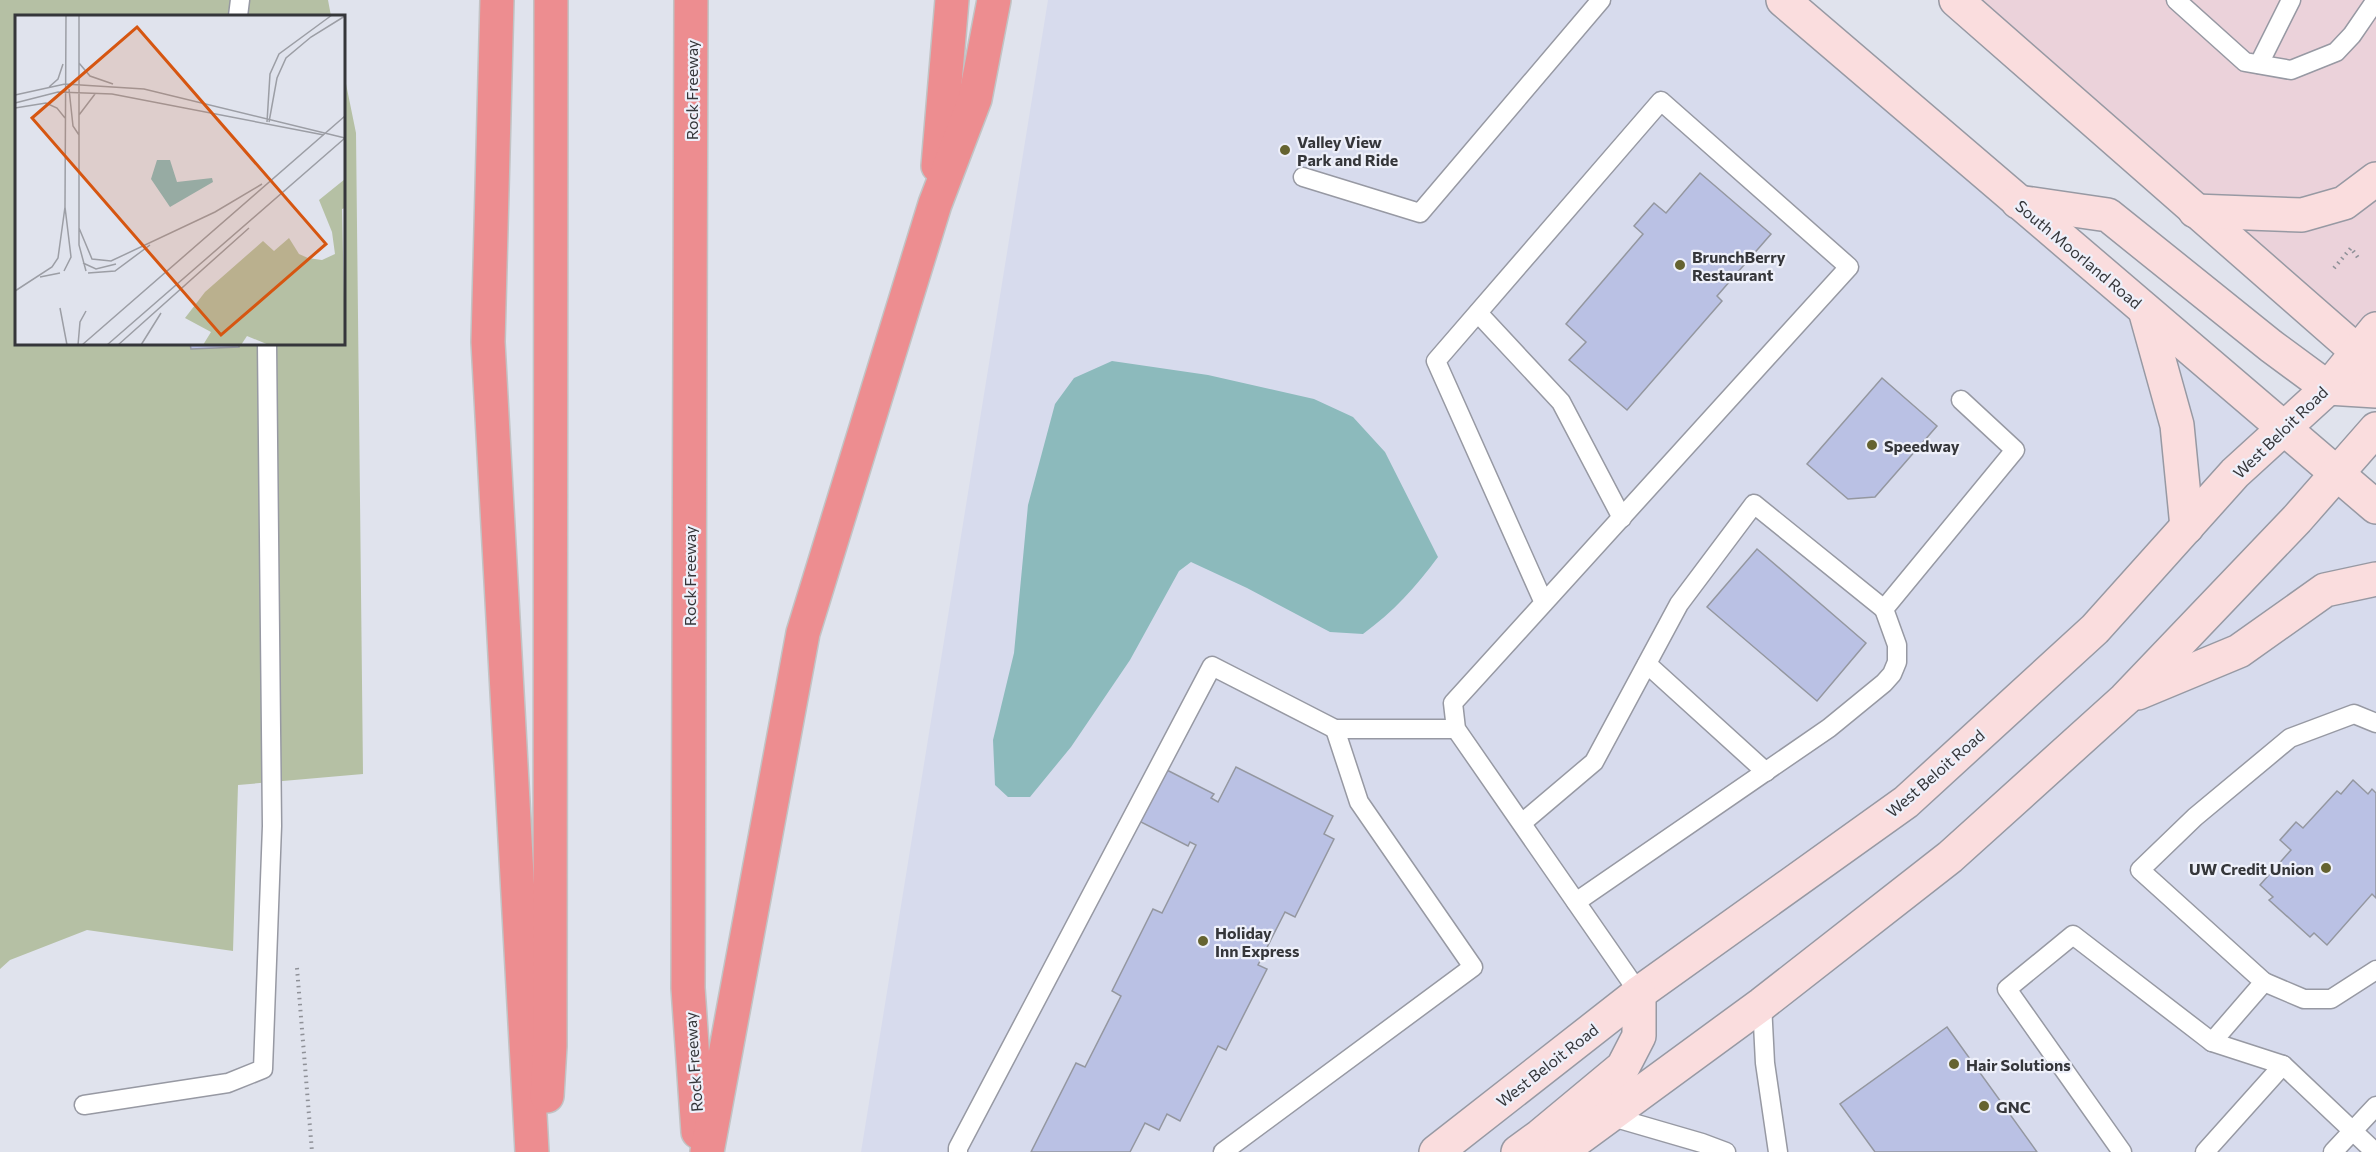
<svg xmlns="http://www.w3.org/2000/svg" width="2376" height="1152" viewBox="0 0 2376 1152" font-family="Commissioner,sans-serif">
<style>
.built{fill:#d7dbed}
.industrial{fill:#ebd2da}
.green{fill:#b5c0a4}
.water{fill:#8cbabc}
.building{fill:#bac1e4;stroke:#9497a0;stroke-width:1.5}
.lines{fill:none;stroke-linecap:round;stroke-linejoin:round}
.service-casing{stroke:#9799a3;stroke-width:21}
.secondary-casing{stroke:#9799a3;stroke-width:36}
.motorway-casing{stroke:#c2c3c4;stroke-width:36}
.path{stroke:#8f9198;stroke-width:4;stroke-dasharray:1.5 4.5;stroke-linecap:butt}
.service{stroke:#fff;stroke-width:18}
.secondary{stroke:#faddde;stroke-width:33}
.motorway{stroke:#ed8d90;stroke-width:33}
.poi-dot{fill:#656330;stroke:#eef0fa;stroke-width:2}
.labels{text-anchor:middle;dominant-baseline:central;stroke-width:4.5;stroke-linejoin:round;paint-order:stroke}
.street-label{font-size:16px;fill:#35363a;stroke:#eef0fa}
.poi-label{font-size:16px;font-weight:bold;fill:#35363a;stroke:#eef0fa;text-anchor:start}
.inset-road{fill:none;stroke:#9c9ea5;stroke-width:1.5}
.view{fill:#d65611;fill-opacity:0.15;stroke:#d65611;stroke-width:3}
.inset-edge{fill:none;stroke:#35363a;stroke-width:3}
</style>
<rect width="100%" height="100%" fill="#e0e3ed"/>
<polygon class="built" points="1048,0 1783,0 2376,510 2376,1152 861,1152"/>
<polygon class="industrial" points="1956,0 2376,0 2376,368"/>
<polygon class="green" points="0,0 328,0 331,16 16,16 16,344 344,344 344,74 356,133 363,774 238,785 233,951 87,930 10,960 0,969"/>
<path class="water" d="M1112,361L1208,375L1314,399L1353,417L1385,452L1438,557C1416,587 1393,612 1363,634L1330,632L1247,588L1191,562L1179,571L1130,660L1071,747L1030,797H1008L995,785L993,740L1014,653L1028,505L1055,404L1074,378Z"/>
<g class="building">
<polygon points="1700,173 1771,234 1717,296 1722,301 1627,410 1569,360 1586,342 1566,324 1643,234 1634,226 1654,203 1666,213"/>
<polygon points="190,344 239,344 239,347 191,349"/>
<polygon points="1882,378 1937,426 1875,497 1848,499 1807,464"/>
<polygon points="1757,549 1866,643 1817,701 1707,607"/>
<polygon points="1161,767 1214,794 1211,798 1218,802 1236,767 1333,816 1324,834 1334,839 1295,917 1285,912 1258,965 1267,969 1226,1050 1218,1046 1180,1121 1167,1114 1159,1130 1145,1123 1130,1152 1031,1152 1076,1063 1085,1067 1121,996 1112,991 1153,909 1162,913 1196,845 1190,842 1188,846 1135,819"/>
<polygon points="2353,780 2368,794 2372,789 2376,793 2376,898 2372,894 2327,945 2314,933 2310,937 2269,900 2273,897 2260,885 2291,850 2280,840 2296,822 2303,828 2337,791 2341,794"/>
<polygon points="1947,1027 2037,1152 1875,1152 1840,1104"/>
</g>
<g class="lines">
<g class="service-casing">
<g id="service">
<polyline points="2176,0 2245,62 2291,70 2336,52 2352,35 2376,0"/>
<polyline points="238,16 240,0"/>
<polyline points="2259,64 2291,0"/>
<polyline points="1303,177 1420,213 1601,0"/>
<polyline points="1478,313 1561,402 1622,518"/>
<polyline points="1544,603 1436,361 1661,101 1849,267 1453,703 1456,729 1639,993"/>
<polyline points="1647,664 1766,772"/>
<polyline points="1522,823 1594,762 1679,604 1754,504 1884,609"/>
<polyline points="1576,902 1829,728 1884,683 1892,674 1897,662 1897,645 1884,609 2015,450 1961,400"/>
<polyline points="2264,982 2304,999 2331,999 2376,970"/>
<polyline points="1762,1004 1765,1063 1778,1152"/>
<polyline points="2212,1042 2264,982 2140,870 2195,817 2290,738 2354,714 2376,723"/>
<polyline points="84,1105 228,1083 263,1069 272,826 267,344"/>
<polyline points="1609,1116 1702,1143 1726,1152"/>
<polyline points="958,1152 958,1148 1212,666 1335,729 1456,729"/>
<polyline points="1223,1152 1473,967 1359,802 1335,729"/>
<polyline points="2122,1152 2007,989 2073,935 2212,1042 2283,1065 2375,1152"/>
<polyline points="2205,1152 2283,1065"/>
<polyline points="2333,1152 2376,1106"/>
</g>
</g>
<g class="secondary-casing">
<g id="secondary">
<polyline points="1783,0 2376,507"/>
<polyline points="1956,0 2376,368"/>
<polyline points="2018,202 2108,215 2271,346 2328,388 2376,391"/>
<polyline points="2195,211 2302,215 2344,203 2376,179"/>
<polyline points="2145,310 2177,425 2187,527"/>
<polyline points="2138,693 2239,651 2325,590 2376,579"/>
<polyline points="1436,1152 1639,993 1906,802 2095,629 2235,473 2328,388 2376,329"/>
<polyline points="1518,1152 1540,1136 1623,1067 1639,1036 1639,993"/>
<polyline points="1560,1152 1762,1004 1950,857 2125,699 2297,519 2376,429"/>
</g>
</g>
<g class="motorway-casing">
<g id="motorway">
<polyline points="497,0 488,342 532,1152"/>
<polyline points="691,0 688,988 698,1132"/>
<polyline points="938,166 952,0"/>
<polyline points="547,1096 550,1046 551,0"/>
<polyline points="707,1152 803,633 935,204 975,99 994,0"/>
</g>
</g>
<g class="path">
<polyline points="2334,268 2351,248 2359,259"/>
<polyline points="297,968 312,1152"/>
</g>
<use href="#service" class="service"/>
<use href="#secondary" class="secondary"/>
<use href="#motorway" class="motorway"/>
</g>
<g class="poi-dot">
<circle cx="1285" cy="150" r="6"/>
<circle cx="1680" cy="265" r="6"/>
<circle cx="1872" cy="445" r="6"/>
<circle cx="2326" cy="868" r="6"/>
<circle cx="1203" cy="941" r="6"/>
<circle cx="1954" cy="1064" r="6"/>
<circle cx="1984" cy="1106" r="6"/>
</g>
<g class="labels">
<g class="street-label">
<text transform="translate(691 90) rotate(-90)">Rock Freeway</text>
<text transform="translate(2079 254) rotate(40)">South Moorland Road</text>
<text transform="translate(2280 432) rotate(-44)">West Beloit Road</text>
<text transform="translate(689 576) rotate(-90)">Rock Freeway</text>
<text transform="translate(1935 773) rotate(-41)">West Beloit Road</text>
<text transform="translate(693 1062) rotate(-94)">Rock Freeway</text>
<text transform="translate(1547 1065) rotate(-38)">West Beloit Road</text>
</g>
<g class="poi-label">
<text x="1297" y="141">Valley View<tspan x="1297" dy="18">Park and Ride</tspan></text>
<text x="1692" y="256">BrunchBerry<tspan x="1692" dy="18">Restaurant</tspan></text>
<text x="1884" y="445">Speedway</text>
<text x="2314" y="868" text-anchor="end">UW Credit Union</text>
<text x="1215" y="932">Holiday<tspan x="1215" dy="18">Inn Express</tspan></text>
<text x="1966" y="1064">Hair Solutions</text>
<text x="1996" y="1106">GNC</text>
</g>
</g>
<g transform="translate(15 15)">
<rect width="330" height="330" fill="#e0e3ed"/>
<path d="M330,164V193L327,194L330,330H254L232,321L226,330H188L196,317L170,303L190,277L248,226L259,236L274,223L284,239L293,243L307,245L320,239L317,217L304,185Z" fill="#b5c0a4"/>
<path d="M142,145H155L162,167L197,163L198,167L155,192L136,164Z" fill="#8cbabc"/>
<path class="inset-road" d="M64,0V230L71,256M64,48L75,61L98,69M34,72L43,64L48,49M54,74L58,111L64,120M0,80L50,69L129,74L330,123M0,88L43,77L97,79L309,120M0,93L31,88L42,93L50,103M64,100L80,79M252,107L255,59L264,39L317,0M254,107L262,63L271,43L296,22L330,1M64,213L77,244L96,246L200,197L247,169M68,248L81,254L101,249M49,256L56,242L50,192L51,0M73,258L100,256L135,230M25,262L45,258M0,276L37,252L43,243L50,192M45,293L52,330M63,330L65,307L71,296M67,330L330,101M92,330L330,123M103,330L234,213M126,330L146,298"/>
<path class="view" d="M122,12L311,229L206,320L17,103Z"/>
<rect width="330" height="330" class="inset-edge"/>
</g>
</svg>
